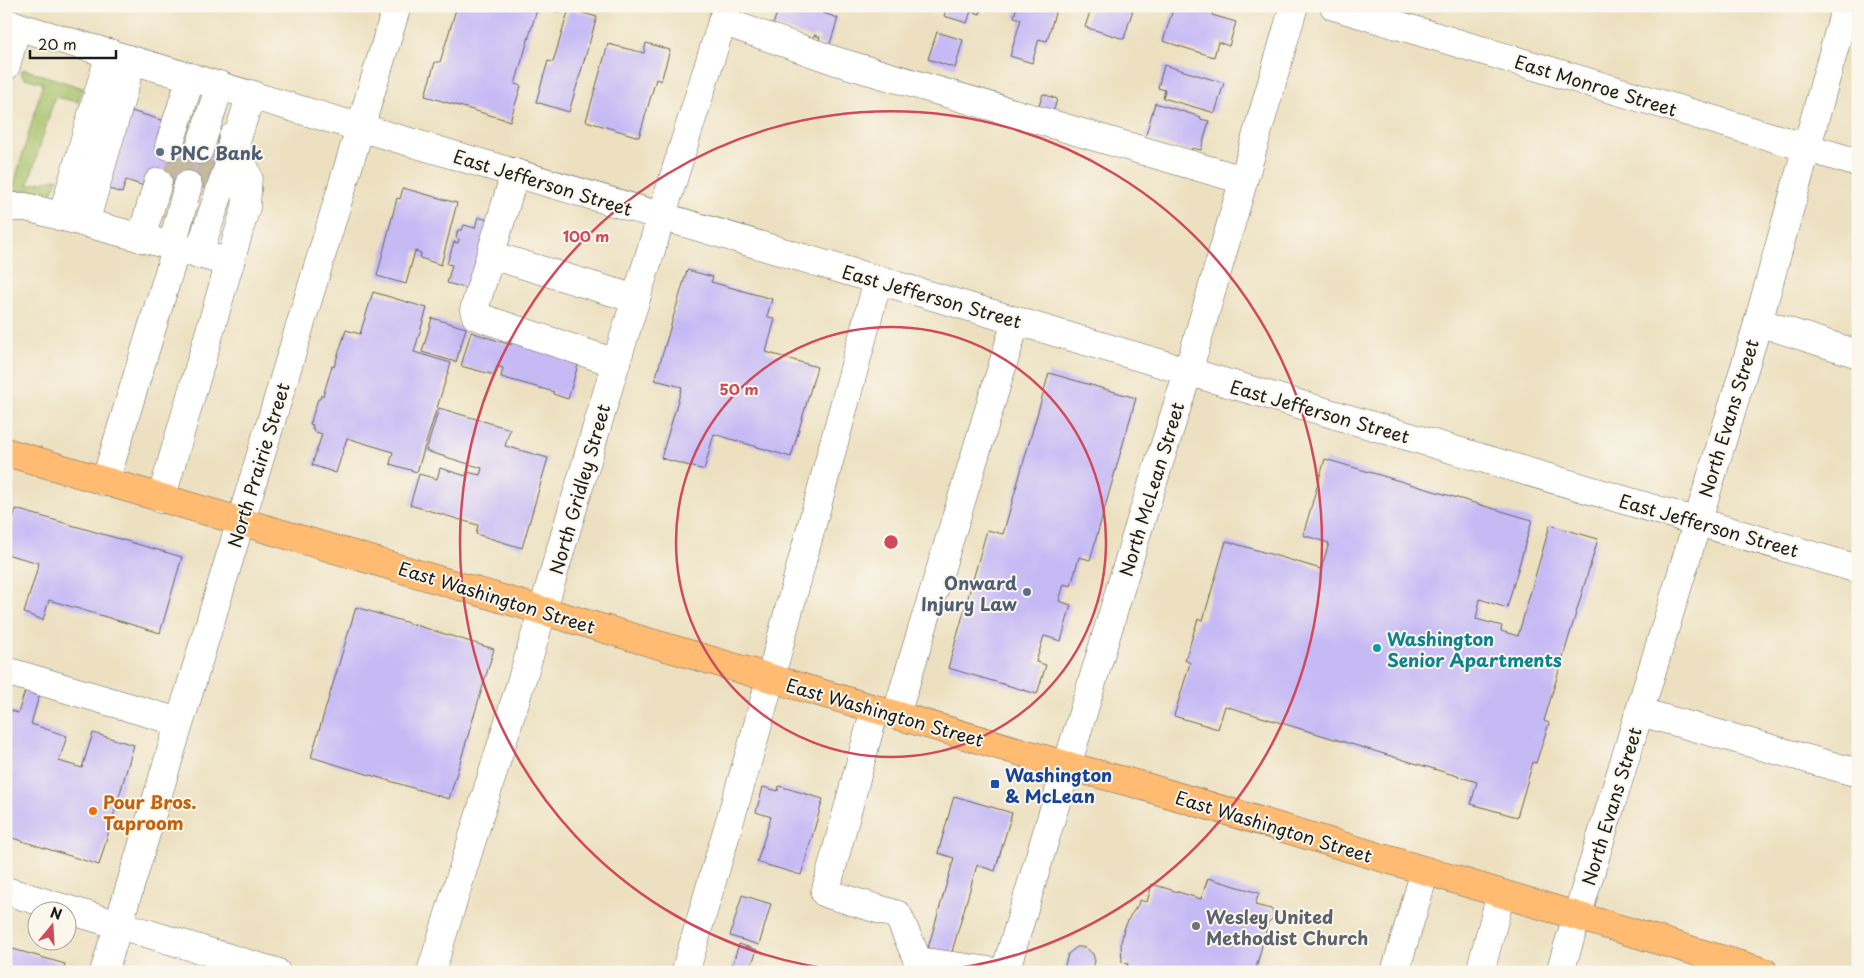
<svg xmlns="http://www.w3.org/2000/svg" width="1864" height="978" viewBox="0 0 1864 978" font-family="'Playpen Sans',sans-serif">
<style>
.green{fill:#a5c067;stroke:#606e42}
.building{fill:#c6baf5}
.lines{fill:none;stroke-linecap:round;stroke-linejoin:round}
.minor-tunnel{stroke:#c2b99f;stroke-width:28;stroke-dasharray:28 14;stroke-linecap:butt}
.minor-casing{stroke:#656155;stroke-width:29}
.major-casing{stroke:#656155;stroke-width:29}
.minor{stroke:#fff;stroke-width:28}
.major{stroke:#febb71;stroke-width:28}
.ring{fill:none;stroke:#d1495b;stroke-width:2.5}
.service-dot{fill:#5c6f8a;stroke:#fbf7ec;stroke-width:2}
.culture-dot{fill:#0f9aa8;stroke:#fbf7ec;stroke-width:2}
.transit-dot{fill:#1a4fb4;stroke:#fbf7ec;stroke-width:2}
.food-dot{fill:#e8710a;stroke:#fbf7ec;stroke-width:2}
.worship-dot{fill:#6b7280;stroke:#fbf7ec;stroke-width:2}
.labels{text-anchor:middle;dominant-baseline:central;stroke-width:4;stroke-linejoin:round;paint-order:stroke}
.street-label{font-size:18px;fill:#1c1c1c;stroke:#fbf7ec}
.service-label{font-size:18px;font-weight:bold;fill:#4e5e75;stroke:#fbf7ec;text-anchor:start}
.culture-label{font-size:18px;font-weight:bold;fill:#0d838f;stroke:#fbf7ec;text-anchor:start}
.transit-label{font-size:18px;font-weight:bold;fill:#164399;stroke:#fbf7ec;text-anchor:start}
.food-label{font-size:18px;font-weight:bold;fill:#c56008;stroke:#fbf7ec;text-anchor:start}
.worship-label{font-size:18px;font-weight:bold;fill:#5b616d;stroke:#fbf7ec;text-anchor:start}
.centre{fill:#d1495b;stroke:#fbf7ec;stroke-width:2.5}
.ring-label{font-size:15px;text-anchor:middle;font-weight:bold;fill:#d1495b;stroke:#fbf7ec;stroke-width:4;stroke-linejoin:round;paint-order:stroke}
</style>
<rect width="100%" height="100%" fill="#fbf7ec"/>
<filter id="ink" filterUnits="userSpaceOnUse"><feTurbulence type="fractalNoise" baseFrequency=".02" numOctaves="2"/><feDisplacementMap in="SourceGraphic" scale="10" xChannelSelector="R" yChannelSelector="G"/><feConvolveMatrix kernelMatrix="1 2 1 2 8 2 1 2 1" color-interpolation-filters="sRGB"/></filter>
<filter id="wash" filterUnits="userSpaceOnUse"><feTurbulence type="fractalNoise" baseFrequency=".0096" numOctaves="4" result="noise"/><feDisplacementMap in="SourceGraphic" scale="20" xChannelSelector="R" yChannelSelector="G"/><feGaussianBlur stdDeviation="1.12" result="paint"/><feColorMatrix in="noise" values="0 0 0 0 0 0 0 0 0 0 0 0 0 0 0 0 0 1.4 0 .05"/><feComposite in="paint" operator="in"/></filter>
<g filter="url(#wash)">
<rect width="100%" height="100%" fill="#ece0c0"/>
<polygon class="green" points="23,69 83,88 78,102 55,97 28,185 58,178 52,192 28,190 6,192 6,185 13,188 43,83 24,78 21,74"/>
<g id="blocks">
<g class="building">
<polygon points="457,6 538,6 515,84 521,86 510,121 425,96 435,62 440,62"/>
<polygon points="539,6 559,6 558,12"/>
<polygon points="779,6 812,6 824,10 823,13 838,18 829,47 818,43 820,37 814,35 813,38 773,25"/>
<polygon points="947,6 982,6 980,14 971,11 967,23 944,16"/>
<polygon points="1017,6 1057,6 1047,41 1039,39 1032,63 1010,56 1021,19 1014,17"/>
<polygon points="1092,6 1134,6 1124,39 1085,27"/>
<polygon points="1174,6 1181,6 1194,10 1196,6 1202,6 1213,10 1212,15 1236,22 1229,46 1218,42 1214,57 1163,41"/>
<polygon points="569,9 597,17 569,112 536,102 548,61 553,62"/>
<polygon points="937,32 963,40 955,68 928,59"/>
<polygon points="646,43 670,50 661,81 656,79 639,137 586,121 608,44 644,53"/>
<polygon points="1164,65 1224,83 1215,113 1163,98 1165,90 1158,88"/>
<polygon points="1043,94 1057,99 1054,110 1039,106"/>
<polygon points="1155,103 1201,117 1200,119 1209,121 1201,150 1192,148 1191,151 1145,138"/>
<polygon points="128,110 168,122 179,146 191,149 209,150 221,153 210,190 199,186 179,187 168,183 147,187 126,180 122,193 102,187"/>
<polygon points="403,188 457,203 441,265 420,258 421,253 415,251 406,284 377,276 397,198 400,199"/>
<polygon points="478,217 497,223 469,289 447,283 452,265 447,264 454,242 458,243 459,239 456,238 458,230 462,230 464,225 475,228"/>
<polygon points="687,270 713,277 711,282 772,299 767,316 775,319 766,352 817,367 791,457 714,434 704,470 661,458 682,387 655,380"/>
<polygon points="373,292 427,308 414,352 451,363 417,472 390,464 393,452 347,438 336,473 312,465 322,434 313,431 314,429 312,428 313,425 310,424 318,399 320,399 321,395 323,396 332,366 334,367 346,330 360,334"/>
<polygon points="432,318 466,328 456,362 422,352"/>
<polygon points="471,332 511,345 512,340 580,358 568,399 553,394 554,392 501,377 503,368 497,366 494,375 461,366"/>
<polygon points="1049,373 1136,398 1090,560 1079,557 1071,586 1064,584 1059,601 1071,605 1061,641 1044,636 1036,662 1046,665 1037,694 948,668 987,530 1003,534"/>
<polygon points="439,408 510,429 505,446 548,458 522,548 476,534 478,525 410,505 419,474 437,479 440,468 466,476 467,472 480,475 482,468 426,451"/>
<polygon points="1325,459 1532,520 1507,608 1480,599 1476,619 1502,626 1501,631 1518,636 1550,525 1598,539 1544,721 1549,723 1536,763 1533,762 1517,817 1471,804 1477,782 1225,706 1218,729 1174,716 1190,663 1185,660 1198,619 1203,620 1226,541 1321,569 1329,543 1303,535"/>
<polygon points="16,509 182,557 160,633 49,600 43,620 24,613 39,563 6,554 6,544"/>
<polygon points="356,607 494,649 449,799 311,757"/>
<polygon points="25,691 39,696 31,724 67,736 59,761 82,768 93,733 134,745 99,865 6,836 6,709 18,713"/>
<polygon points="779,786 823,799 801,875 757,862 771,817 756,812 763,787 778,791"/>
<polygon points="954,796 1012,813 995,871 977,865 951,955 928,948 954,858 938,853"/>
<polygon points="1208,878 1259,893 1255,905 1271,909 1273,912 1273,918 1268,923 1255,972 1125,972 1128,964 1122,962 1121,943 1124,929 1130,916 1138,905 1139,900 1147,902 1152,884 1201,899"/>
<polygon points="742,895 771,904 759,945 730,936"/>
<polygon points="739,944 757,950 749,972 730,972"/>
<polygon points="6,947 65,964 63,972 6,972"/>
<polygon points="1077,947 1085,947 1093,954 1095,961 1092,972 1063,972 1068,954"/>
</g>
</g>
</g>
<g filter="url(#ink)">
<use href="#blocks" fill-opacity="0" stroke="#656155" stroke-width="1"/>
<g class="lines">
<g class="minor-tunnel">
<polyline points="174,185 186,148"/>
<polyline points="205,188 216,152"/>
</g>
<g class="minor-casing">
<g id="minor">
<polyline points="1334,6 1858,163"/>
<polyline points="722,21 836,61 1243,180"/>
<polyline points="6,23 1858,569"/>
<polyline points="6,66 17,26"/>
<polyline points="169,146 191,77"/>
<polyline points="199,150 220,85"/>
<polyline points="515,173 474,310 476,316 616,363"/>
<polyline points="6,207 26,207 172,246 230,263"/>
<polyline points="62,217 110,53"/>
<polyline points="85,223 132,60"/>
<polyline points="141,238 158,182"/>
<polyline points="172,246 188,185"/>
<polyline points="198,255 228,167 233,137"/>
<polyline points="491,255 636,299"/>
<polyline points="1758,322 1858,354"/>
<polyline points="105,482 176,249"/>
<polyline points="161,499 246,207 248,176 235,145 251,94"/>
<polyline points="6,671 179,722"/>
<polyline points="875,709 825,893 898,915 918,961 998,972"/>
<polyline points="1640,712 1858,773"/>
<polyline points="896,715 1016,321"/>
<polyline points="6,891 276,972"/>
<polyline points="104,972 397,6"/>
<polyline points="431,972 530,653 614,369 727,6"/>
<polyline points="689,972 687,966 754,739 878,280"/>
<polyline points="1005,972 1140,523 1188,372 1294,6"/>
<polyline points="1395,972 1425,871"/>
<polyline points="1480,972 1501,894"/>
<polyline points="1560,972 1756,330 1846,6"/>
</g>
</g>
<g class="major-casing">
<polyline id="major" points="6,452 1068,766 1136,784 1764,972"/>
</g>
<use href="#minor" class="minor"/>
<use href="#major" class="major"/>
</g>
</g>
<g class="ring">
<circle cx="891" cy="542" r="215"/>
<path d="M857 972A431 431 0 1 1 925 972"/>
</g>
<g class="service-dot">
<circle cx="160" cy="152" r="5"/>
<circle cx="1027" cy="592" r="5"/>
</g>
<circle class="culture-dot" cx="1377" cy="648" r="5"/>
<rect class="transit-dot" x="990" y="779" width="10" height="10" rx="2.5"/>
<circle class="food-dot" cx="93" cy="811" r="5"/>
<circle class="worship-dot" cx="1196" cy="926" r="5"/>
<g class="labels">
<g class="street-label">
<text transform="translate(1596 85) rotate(17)">East Monroe Street</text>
<text transform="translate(543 182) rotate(17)">East Jefferson Street</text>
<text transform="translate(932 296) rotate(16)">East Jefferson Street</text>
<text transform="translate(1320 411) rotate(16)">East Jefferson Street</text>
<text transform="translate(1728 418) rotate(-73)">North Evans Street</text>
<text transform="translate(258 465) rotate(-73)">North Prairie Street</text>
<text transform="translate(579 489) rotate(-74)">North Gridley Street</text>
<text transform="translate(1151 489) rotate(-73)">North McLean Street</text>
<text transform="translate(1709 525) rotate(16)">East Jefferson Street</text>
<text transform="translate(497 597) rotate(17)">East Washington Street</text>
<text transform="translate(885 712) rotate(16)">East Washington Street</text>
<text transform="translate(1611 806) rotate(-73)">North Evans Street</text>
<text transform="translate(1274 826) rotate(17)">East Washington Street</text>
</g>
<g class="service-label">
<text x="170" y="152">PNC Bank</text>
<text x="1017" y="582" text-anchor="end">Onward<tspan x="1017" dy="21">Injury Law</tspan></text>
</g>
<g class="culture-label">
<text x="1387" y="638">Washington<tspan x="1387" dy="21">Senior Apartments</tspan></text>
</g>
<g class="transit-label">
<text x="1005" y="774">Washington<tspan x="1005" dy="21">&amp; McLean</tspan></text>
</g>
<g class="food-label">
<text x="103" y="801">Pour Bros.<tspan x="103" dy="21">Taproom</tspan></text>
</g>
<g class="worship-label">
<text x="1206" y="916">Wesley United<tspan x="1206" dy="21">Methodist Church</tspan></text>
</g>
</g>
<circle cx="891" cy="542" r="8" class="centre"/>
<g class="ring-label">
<text x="586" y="242">100 m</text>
<text x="739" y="395">50 m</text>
</g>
<rect width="1864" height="978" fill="none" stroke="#fbf7ec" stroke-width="25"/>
<g transform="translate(52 926) rotate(18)"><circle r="24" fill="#fbf7ec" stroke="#a29f99"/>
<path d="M0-4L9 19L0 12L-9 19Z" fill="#d1495b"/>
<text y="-8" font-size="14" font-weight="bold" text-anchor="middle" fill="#1c1c1c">N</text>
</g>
<path d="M30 50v8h86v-8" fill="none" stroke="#1c1c1c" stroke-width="2.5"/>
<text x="38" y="50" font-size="15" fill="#1c1c1c" stroke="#fbf7ec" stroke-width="4" paint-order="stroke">20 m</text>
</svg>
